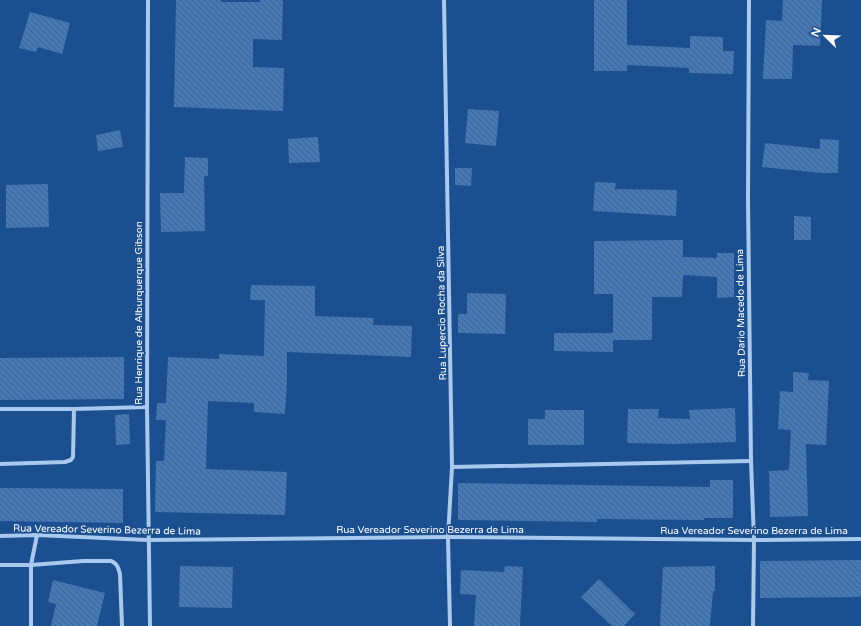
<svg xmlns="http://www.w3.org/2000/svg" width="861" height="626" viewBox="0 0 861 626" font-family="'Varela Round',sans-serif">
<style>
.building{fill:url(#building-back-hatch)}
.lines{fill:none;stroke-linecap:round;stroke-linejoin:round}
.minor{stroke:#a9c9ee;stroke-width:4}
.labels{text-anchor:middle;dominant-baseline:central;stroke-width:3.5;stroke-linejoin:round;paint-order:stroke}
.street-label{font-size:10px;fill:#fff;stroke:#1b4f8f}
</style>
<defs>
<pattern id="building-back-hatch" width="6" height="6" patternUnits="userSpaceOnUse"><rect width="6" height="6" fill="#4478b7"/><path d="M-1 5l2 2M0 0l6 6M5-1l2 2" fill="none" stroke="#486282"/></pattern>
</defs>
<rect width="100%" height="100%" fill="#1b4f8f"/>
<g class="building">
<polygon points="176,0 221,0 221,2 260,2 260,0 283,0 282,40 253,39 253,67 284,68 283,111 174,107"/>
<polygon points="594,0 627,0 627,45 690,48 690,36 723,37 723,51 734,51 733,74 689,73 689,68 627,65 627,71 594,71"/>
<polygon points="783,0 822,0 820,46 793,45 792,79 763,79 766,20 782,21"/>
<polygon points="30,12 70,23 62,54 38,47 36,52 19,48"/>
<polygon points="468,109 499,111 496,146 465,143"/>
<polygon points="120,130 123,147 98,151 96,135"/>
<polygon points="318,137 320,162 289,163 288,139"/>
<polygon points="820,139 839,140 838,173 822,173 762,167 765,143 820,149"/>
<polygon points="185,157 208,158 208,176 204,176 205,231 161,232 160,193 184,193"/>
<polygon points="455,168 472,168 471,186 455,185"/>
<polygon points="595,182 616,183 615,189 677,190 676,216 593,211"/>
<polygon points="48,184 49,227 6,228 6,185"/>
<polygon points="794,216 811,217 811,240 794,240"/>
<polygon points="683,240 683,257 717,258 717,253 734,253 734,297 717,298 717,277 683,275 682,297 652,297 652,340 613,340 613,294 594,294 594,241"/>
<polygon points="251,285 315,286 315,316 374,318 373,325 412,326 411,357 287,352 287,381 285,414 254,412 254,403 208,401 206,469 287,472 285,515 155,512 156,461 164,461 166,420 156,420 157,403 166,403 168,357 219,359 219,354 264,356 265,300 250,300"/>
<polygon points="467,293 506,294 505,334 458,333 458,314 467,314"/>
<polygon points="554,333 613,333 613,352 554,351"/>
<polygon points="124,357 124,399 0,400 0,358"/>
<polygon points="793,372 809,373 808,380 829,381 826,445 806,444 808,516 770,517 769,471 789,470 791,430 778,429 780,391 793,392"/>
<polygon points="735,408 736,442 674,444 627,443 628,409 659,409 658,418 690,419 689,410"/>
<polygon points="545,410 584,410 584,445 528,445 528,419 545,419"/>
<polygon points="129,414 130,444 116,445 115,415"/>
<polygon points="710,480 733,480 733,518 704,518 704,520 597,519 597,522 458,520 458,483 710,487"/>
<polygon points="0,488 123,489 123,523 0,521"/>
<polygon points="861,560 861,597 760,598 760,561"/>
<polygon points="180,566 233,567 232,608 179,607"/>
<polygon points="505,566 523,567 520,626 474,626 476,595 460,594 461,570 504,572"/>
<polygon points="715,566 715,591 713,591 710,626 660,626 663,567"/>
<polygon points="599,579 635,614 624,626 612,626 581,597"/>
<polygon points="53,580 105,593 97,626 51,626 56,604 48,602"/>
</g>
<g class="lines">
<g class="minor">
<polyline points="148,0 147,407 150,626"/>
<polyline points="444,0 452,467 448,537 450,626"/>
<polyline points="749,0 748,198 751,461 754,540 753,626"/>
<polyline points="0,409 74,409 147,407"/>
<polyline points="0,464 65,462 71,460 73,457 74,409"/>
<polyline points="452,467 751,461"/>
<polyline points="0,536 37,535 148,540 448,537 754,540 861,539"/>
<path d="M0,565H31L83,561H111C117,563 118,567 120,574L122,626"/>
<polyline points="31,626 31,565 37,535"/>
</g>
</g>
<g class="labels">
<g class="street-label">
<text transform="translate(139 313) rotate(-90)">Rua Henrique de Alburquerque Gibson</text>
<text transform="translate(442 313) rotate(-91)">Rua Lupercio Rocha da Silva</text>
<text transform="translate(741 313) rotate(-91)">Rua Dario Macedo de Lima</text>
<text transform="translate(107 530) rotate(1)">Rua Vereador Severino Bezerra de Lima</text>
<text x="430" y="530">Rua Vereador Severino Bezerra de Lima</text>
<text x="754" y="531">Rua Vereador Severino Bezerra de Lima</text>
</g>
</g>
<g transform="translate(825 36) rotate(293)" stroke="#1b4f8f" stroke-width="3" paint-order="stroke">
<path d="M0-3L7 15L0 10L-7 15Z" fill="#ffffff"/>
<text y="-6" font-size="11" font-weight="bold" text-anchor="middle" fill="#ffffff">N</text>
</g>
</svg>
